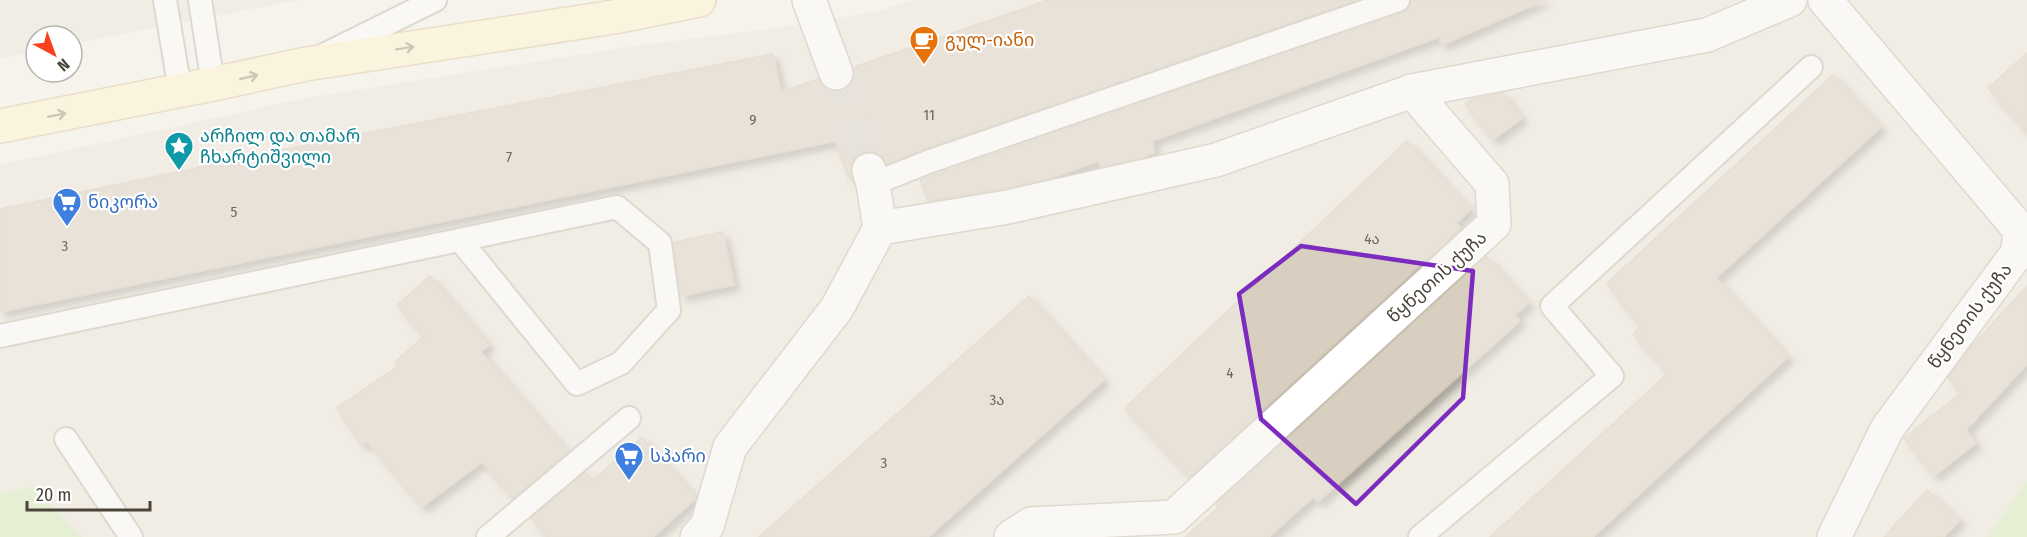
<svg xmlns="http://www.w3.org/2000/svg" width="2027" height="537" viewBox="0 0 2027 537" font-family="'Fira Sans Condensed','Noto Sans Georgian',sans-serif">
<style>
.residential{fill:#eae5da}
.green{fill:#d2eab5}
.building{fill:#d8cfc1;stroke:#d3c7b4;stroke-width:1.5;filter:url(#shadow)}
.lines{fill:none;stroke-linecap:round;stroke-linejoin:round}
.street-tunnel{stroke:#d4d0c8;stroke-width:33;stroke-dasharray:33 16;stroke-linecap:butt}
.lane-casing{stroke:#c2bbae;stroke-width:26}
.street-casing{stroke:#c2bbae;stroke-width:36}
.secondary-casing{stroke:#d6c79b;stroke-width:36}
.lane{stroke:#fff;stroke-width:22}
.street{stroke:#fff;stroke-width:33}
.secondary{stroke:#fff3cd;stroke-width:33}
.oneway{stroke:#9c937c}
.marked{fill:none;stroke:#7b2cbf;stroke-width:4.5;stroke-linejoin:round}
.labels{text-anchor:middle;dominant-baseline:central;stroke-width:4.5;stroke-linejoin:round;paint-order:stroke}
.number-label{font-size:15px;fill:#6e675b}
.food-label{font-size:18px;fill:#c56008;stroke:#fff;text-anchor:start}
.culture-label{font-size:18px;fill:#0d838f;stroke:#fff;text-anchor:start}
.shop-label{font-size:18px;fill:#366cbe;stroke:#fff;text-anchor:start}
.street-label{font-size:18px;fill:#4b4439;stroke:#fff}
</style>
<defs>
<filter id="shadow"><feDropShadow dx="5.5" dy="5.5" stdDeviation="3" flood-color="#0004"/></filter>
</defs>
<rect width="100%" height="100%" fill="#f6f3ec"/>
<g class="residential">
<polygon points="0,0 297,0 72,44 72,36 36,36 36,51 0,58"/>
<polygon points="915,0 2027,0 2027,481 1987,537 0,537 0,165 307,98 635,46 785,27 878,11"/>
</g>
<g class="green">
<polygon points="2027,481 2027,537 1987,537"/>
<polygon points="32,486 82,537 0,537 0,495"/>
</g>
<g class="building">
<polygon points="1048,0 1357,0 924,149 887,164 882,156 874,152 863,152 855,157 851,166 851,176 848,177 836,141 0,312 0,209 331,140 773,54 781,92 818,79 825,88 832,91 842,91 851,84 854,77 854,67"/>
<polygon points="1411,0 1545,0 1442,45 1439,37 1152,141 1155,152 1141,158 1101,167 1099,161 1048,179 1002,189 928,201 920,180 1402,13 1409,8"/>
<polygon points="2027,53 2027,132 1988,88"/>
<polygon points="1833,75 1881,127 1716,278 1788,357 1593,537 1490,537 1668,373 1633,334 1641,327 1607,283"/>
<polygon points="1503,93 1522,118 1493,140 1465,104 1473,99"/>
<polygon points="1407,141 1471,209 1456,223 1461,228 1190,477 1125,408"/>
<polygon points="723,232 734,285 681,296 674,242"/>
<polygon points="1486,256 1529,303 1515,315 1520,321 1318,502 1313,497 1269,537 1185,537 1219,507 1216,504"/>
<polygon points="430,276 489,345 481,352 568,452 513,498 482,462 422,507 367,441 362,445 337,408 398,366 395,362 424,336 397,305"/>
<polygon points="2027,286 2027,364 1966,430 1976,443 1934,476 1904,438 1962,392 1948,378 1971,347"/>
<polygon points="1029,296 1104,380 928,537 759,537"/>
<polygon points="642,437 696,497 695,499 653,537 547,537 531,518 585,472 592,481"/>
<polygon points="1927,490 1960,520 1944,537 1884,537"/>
</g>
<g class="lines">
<polyline class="street-tunnel" points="836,73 869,170"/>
<g class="lane-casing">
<g id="lane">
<polyline points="165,0 180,90"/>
<polyline points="200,0 213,84"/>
<polyline points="326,54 435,0"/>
<polyline points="873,184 928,162 1398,0"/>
<polyline points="0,336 617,207 660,243 669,310 621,363 577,384 460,240"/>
<polyline points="66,439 131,537"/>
<polyline points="488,537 629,418"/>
<polyline points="1420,537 1612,376 1552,306 1811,67"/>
</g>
</g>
<g class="street-casing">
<g id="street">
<polyline points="809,0 836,73"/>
<polyline points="1825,0 2020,230 2018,252 1887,429 1834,537"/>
<polyline points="880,228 1008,207 1216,160 1412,91 1707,35 1790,0"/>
<polyline points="697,537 707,526 730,447 837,308 880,228 873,184 869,170"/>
<polyline points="1011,537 1031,524 1174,517 1494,224 1492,184 1412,91"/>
</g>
</g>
<g class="secondary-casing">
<polyline id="secondary" points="0,126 213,84 306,64 614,17 699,0"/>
</g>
<use href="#lane" class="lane"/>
<use href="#street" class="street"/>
<use href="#secondary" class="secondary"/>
</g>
<defs><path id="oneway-shaft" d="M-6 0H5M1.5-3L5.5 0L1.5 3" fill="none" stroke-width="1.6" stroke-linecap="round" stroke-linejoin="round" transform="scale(1.5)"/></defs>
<g class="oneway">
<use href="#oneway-shaft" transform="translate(405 48) rotate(-9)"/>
<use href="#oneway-shaft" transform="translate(249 77) rotate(-13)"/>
<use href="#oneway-shaft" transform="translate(57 115) rotate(-11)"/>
</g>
<path d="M0 0H2027V537H0ZM1301,246L1473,271L1463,398L1356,504L1261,419L1239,294Z" fill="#f6f3ec" fill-opacity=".55" fill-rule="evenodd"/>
<path class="marked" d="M1301,246L1473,271L1463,398L1356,504L1261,419L1239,294Z"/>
<defs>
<g id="cafe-pin" transform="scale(1.5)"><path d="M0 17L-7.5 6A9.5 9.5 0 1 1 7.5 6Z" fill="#e8710a" stroke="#fff"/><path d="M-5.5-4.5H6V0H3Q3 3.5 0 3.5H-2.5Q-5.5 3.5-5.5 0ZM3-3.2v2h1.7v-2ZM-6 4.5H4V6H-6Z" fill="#fff"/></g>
<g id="sight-pin" transform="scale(1.5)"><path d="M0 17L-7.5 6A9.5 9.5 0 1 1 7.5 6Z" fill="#0f9aa8" stroke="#fff"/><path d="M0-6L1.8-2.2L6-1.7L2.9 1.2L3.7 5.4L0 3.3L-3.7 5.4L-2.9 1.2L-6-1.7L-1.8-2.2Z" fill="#fff"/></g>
<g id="supermarket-pin" transform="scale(1.5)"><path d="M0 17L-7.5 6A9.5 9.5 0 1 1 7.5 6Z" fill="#3f7fe0" stroke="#fff"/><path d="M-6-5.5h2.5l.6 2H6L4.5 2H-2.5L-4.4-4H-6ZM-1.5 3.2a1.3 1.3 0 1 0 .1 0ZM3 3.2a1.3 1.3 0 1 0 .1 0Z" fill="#fff"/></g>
</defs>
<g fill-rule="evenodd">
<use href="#cafe-pin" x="924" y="40"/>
<use href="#sight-pin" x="179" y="146"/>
<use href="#supermarket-pin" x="67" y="202"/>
<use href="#supermarket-pin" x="629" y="456"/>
</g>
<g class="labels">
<g class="number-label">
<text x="929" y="115">11</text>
<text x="753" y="120">9</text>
<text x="509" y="157">7</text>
<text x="234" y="212">5</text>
<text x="1372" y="239">4ა</text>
<text x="65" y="246">3</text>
<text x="1230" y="373">4</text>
<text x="997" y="400">3ა</text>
<text x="884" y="463">3</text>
</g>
<g class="food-label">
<text x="945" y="40">გულ-იანი</text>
</g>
<g class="culture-label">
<text x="200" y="136">არჩილ და თამარ<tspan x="200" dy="21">ჩხარტიშვილი</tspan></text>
</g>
<g class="shop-label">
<text x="88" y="202">ნიკორა</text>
<text x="650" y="456">სპარი</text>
</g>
<g class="street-label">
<text transform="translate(1437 277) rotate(-42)">წყნეთის ქუჩა</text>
<text transform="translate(1970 316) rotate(-53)">წყნეთის ქუჩა</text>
</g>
</g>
<g transform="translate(54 54) rotate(139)"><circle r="28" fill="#ffffff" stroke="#b7b4b0" stroke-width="1.5"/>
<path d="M0-4.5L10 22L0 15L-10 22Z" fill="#fc3f1d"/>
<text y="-9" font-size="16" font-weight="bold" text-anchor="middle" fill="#4b4439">N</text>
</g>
<path d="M27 501v9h123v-9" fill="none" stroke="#4b4439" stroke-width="3"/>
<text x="36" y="501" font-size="18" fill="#4b4439" stroke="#ffffff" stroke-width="4.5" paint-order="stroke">20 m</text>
</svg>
